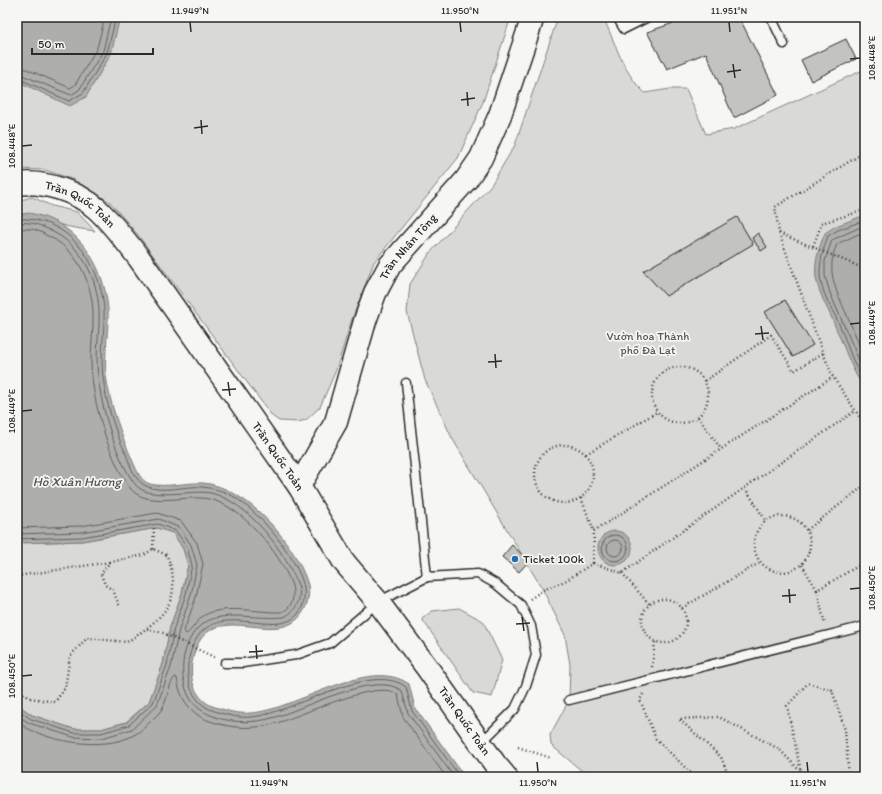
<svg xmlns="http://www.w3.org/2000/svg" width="882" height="794" viewBox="0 0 882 794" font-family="Itim,sans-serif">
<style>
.green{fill:#d9d9d5;stroke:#828280}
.water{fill:#aeaeab;stroke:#7a7a78}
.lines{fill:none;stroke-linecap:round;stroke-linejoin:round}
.shore{stroke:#5f5f5e;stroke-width:1}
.building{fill:#c3c3c0;stroke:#2b2b2b}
.lane-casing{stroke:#2b2b2b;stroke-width:11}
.secondary-casing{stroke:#2b2b2b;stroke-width:25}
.path{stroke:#2b2b2b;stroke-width:2.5;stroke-dasharray:1 3;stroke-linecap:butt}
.lane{stroke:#f6f6f2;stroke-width:8}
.secondary{stroke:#f6f6f2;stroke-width:22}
.ticks{fill:none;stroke:#2b2b2b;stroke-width:1.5}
.poi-dot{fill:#1f6fb2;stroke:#f6f6f2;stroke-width:1.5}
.labels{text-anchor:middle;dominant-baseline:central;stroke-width:3.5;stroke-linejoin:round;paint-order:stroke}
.street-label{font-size:12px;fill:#2b2b2b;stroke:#f6f6f2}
.park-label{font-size:12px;fill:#565656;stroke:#f6f6f2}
.poi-label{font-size:12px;fill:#2b2b2b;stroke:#f6f6f2;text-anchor:start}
.water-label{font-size:13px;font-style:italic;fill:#525251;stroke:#f6f6f2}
.neatline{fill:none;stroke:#2b2b2b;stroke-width:1.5}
.ticks-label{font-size:10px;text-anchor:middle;fill:#2b2b2b}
</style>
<rect width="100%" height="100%" fill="#f6f6f2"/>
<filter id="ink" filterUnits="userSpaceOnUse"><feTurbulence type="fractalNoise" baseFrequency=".025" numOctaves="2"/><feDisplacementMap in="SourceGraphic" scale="8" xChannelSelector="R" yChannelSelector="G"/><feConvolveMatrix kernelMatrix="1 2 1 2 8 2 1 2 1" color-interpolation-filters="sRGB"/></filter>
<g filter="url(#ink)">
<g class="green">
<polygon points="17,17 511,17 483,102 458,158 374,262 352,319 336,370 320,407 306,420 298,422 279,421 272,416 138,235 110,202 74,180 45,170 17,169"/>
<path d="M558,17H603C615,42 624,75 645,93L670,89H686L706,134L734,129L865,69V777H589L551,745L550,735L569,700L570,665L565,635L543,590L452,438L425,380L407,312L410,284L430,253L491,185L515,145Z"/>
<path d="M32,197L52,206L77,212L95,231C83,229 70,228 58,224C43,219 34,212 17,215V201Z"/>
<polygon points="157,528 173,533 183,549 188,565 182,593 170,627 163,664 149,702 126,722 101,729 74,729 32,715 17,704 17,543 82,541"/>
<polygon points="459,608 483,621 502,660 492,697 473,693 422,619 432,611"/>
</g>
<g class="water">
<polygon points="17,17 120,17 111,54 86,97 70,106 17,81"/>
<path d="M29,213C76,221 104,263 108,309C109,331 104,353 106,375C110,406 121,433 133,462C137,470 140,481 150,484C166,488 186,482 203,483C246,486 297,545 308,585C310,593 308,604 303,612C279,653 208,592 193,658C190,670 191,684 198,694C205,704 211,706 222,709C230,712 241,714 250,713C295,711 368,655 409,684L415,708L465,777H17V704L32,715L74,729H101L127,722L149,702L163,664L170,627L182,593L188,565L183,549L173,533L157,528L82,541L17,543V215Z"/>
<path d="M865,215V389C851,370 845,348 835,326C829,310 819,295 816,278C814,262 819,247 825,233L836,226Z"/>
<circle cx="615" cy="548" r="17"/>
</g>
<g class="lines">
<g class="shore">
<polyline points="17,67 24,68 70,88 75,85 97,48 105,17"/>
<polyline points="17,73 71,95 79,90 103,51 111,17"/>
<polyline points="17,78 69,101 83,93 107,53 116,17"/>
<path d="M17,219C68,216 100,261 104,309C105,331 100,354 103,376C106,404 114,429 126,454C130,465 134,480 146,486C162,494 186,485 203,487C211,488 220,490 227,493C255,506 299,558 304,588C305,594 304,601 302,607C283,651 206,584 189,658C186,672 188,688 197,699C204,708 211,710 221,713C230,716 241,718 250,717C291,715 370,660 406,687L412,711L460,777"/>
<path d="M865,220L838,230L828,236C823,249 820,261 820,275C821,293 833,310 840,326C848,345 853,366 865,382"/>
<path d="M17,224C21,223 25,222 29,223C36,223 43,227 49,230C81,244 97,276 99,310C100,332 95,354 98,376C101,407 116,459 135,484C148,502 191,489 211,493C248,502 285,551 298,585C303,597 296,612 284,617C243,621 197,599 184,656C181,671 183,687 191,700C198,710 207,714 218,718C236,723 254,723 272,718C301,711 376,669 402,691L408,713L454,777"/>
<polyline points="865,225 832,240 825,261 825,276 830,293 865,374"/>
<path d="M17,230C21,229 25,228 29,229C35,229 41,232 46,235C76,248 91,279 93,311C94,333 89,355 92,377C95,410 111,462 130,488C146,509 187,494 209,499C242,506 280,553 291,583C295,594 294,607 282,612C260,613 225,604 205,615C197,619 193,630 186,634L184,631L196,597L203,564L197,543L181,521L157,513L81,526L17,528"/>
<path d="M865,231L837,244C824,272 838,294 849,320C855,333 860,347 865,361"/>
<polyline points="17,534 81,532 159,519 180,528 191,545 197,565 191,595 179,630 171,667 157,705 132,729 102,738 73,737 29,723 17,715"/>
<circle cx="615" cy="548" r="13"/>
<polyline points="17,539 82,537 158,524 176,531 187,547 192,565 186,594 174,628 167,665 153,703 129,725 101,733 74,733 31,719 17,709"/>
<circle cx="615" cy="548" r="8"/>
<path d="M17,722C44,742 104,752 134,735C143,730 152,720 159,713C168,703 167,686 175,677L177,678C180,700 192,716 213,722C234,729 253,729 273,724C296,719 381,676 398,695L403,717L446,777"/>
</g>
</g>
<g class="building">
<polygon points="691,17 739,17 778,95 734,118 706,53 667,69 647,32"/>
<polygon points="846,39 856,59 811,81 801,60"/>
<polygon points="737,217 753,244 666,296 643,271"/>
<polygon points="758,233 767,247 761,251 752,238"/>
<polygon points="785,300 813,345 793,357 765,312"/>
<polygon points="512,545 529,561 519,572 502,557"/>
<polygon points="865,758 865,774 860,760"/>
</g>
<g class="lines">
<g class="lane-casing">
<g id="lane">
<polyline points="617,17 624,29 648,17"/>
<polyline points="771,17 784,44"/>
<polyline points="406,383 427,577"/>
<polyline points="225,663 243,663 296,655 330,643 378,602 427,577 478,574 496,584 521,605 531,626 536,655 526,686 515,709 481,743"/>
<polyline points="569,700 865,626"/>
</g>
</g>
<g class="secondary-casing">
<g id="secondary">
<path id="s1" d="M17,184C43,180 78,192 97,209C113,224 126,241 139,258L299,486L344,562L378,602L428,669L495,764L506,777"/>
<path id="s2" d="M299,486L336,422L365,321L375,293L390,265L466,180L481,158L500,115L533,17"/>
</g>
</g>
<g class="path">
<polyline points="865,152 775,207 779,233 823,353 833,377 865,425"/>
<polyline points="779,233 865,269"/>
<polyline points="813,246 822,223 865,210"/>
<circle cx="680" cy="395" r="28"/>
<polyline points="705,381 771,335 794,371 823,353"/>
<polyline points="698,417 721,449"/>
<circle cx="564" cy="474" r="29"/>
<polyline points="586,454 657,412"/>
<polyline points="745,488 766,521"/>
<polyline points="581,498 594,531"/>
<circle cx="782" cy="544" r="28"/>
<polyline points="807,530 865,485"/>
<polyline points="153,549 154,527"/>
<polyline points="593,563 594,531 833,377"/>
<polyline points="593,563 622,573 855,411"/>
<polyline points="802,565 817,590 865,562"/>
<polyline points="622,573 649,604"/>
<polyline points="17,576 110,562"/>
<polyline points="817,590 825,625"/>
<circle cx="664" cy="621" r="22"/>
<polyline points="530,599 543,590 567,580 593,563"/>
<polyline points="119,605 113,590 105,585 101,574 110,562 144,555 153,549"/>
<polyline points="682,608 761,562"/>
<polyline points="147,629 163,633 216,658"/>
<polyline points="652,667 655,642"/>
<path d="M17,689L30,698L55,702L65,688L70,656L87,638L127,642C164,617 184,602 167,555L153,549"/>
<polyline points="643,694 640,700 656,739 695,777"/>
<polyline points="518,747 551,758"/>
<polyline points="729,777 721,757 679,719 719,717 779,749 802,773"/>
<polyline points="802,777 787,706 808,683 832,690 845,730 849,777"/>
</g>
<use href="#lane" class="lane"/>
<use href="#secondary" class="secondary"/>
</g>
</g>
<path class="ticks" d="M190,22L191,32M460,22L461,32M729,22L730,32M850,59L860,58M733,64L735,78M727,72L741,70M467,92L468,106M461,100L475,98M201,120L202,134M194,128L208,126M22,146L32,145M850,324L860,323M761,326L763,340M755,334L769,333M495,354L496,368M488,362L502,361M228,382L230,396M222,390L236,389M22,411L32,410M789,589L790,603M850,589L860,588M782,596L796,595M522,617L524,631M516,624L530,623M256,645L257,659M249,652L263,651M22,676L32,675M268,762L269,772M537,762L538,772M807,762L808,772"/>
<circle class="poi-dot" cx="515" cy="559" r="4"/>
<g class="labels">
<g class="street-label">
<text stroke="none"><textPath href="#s1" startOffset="69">Trần Quốc Toản</textPath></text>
<text stroke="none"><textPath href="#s2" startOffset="266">Trần Nhân Tông</textPath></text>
<text stroke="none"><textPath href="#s1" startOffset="393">Trần Quốc Toản</textPath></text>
<text stroke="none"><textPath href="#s1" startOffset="717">Trần Quốc Toản</textPath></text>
</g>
<g class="park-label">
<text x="648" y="336">Vườn hoa Thành<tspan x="648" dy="14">phố Đà Lạt</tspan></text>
</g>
<g class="poi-label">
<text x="523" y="559">Ticket 100k</text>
</g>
<g class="water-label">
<text x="77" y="481">Hồ Xuân Hương</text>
</g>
</g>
<rect width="882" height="794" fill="none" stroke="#f6f6f2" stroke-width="44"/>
<path d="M32 48v6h121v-6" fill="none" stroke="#2b2b2b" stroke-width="2"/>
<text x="38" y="48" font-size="12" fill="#2b2b2b" stroke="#f6f6f2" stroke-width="3" paint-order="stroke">50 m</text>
<rect x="22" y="22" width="838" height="750" class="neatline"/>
<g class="ticks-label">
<text x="190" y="14">11.949°N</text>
<text x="460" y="14">11.950°N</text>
<text x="729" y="14">11.951°N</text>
<text transform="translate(871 58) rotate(-90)" y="4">108.448°E</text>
<text transform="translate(11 146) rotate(-90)" y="4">108.448°E</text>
<text transform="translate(871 323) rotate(-90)" y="4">108.449°E</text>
<text transform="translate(11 411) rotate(-90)" y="4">108.449°E</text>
<text transform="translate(871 588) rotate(-90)" y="4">108.450°E</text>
<text transform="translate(11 676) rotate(-90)" y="4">108.450°E</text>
<text x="269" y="786">11.949°N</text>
<text x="538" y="786">11.950°N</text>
<text x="808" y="786">11.951°N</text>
</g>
</svg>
